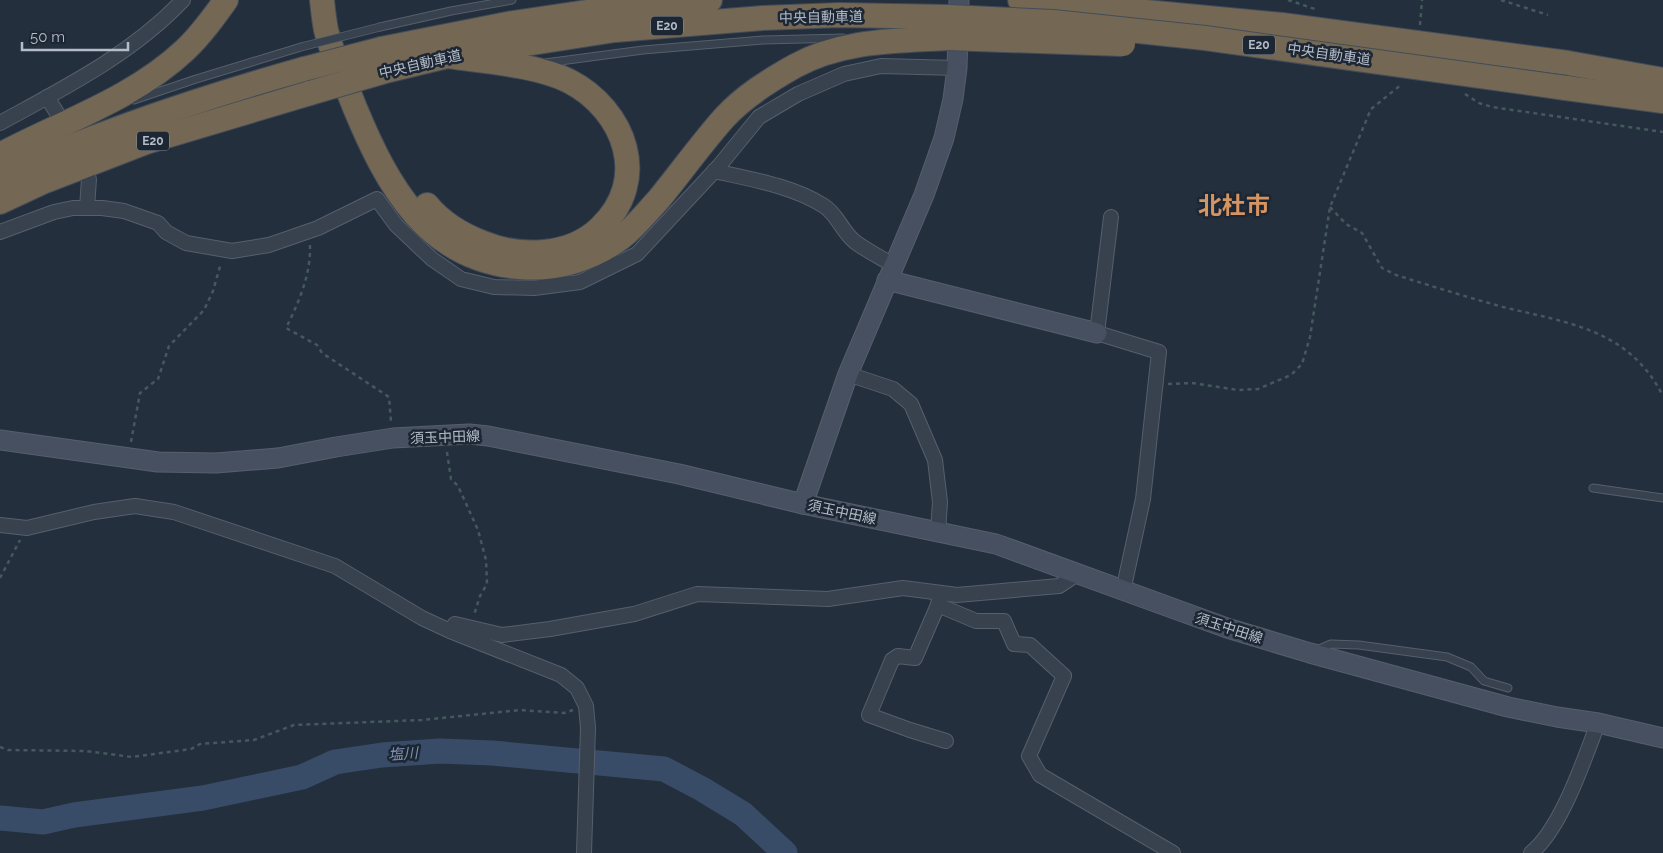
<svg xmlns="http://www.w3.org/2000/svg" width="1663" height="853" viewBox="0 0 1663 853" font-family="Raleway,'Noto Sans JP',sans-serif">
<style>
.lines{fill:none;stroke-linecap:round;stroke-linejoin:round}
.river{stroke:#394c67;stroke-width:25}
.lane-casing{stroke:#565f6c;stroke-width:9}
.street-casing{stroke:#565f6c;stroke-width:16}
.secondary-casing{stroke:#565f6c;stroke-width:21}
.highway-casing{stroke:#434c59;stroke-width:26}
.path{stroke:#44595c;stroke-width:2.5;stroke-dasharray:4 4;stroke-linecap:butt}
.lane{stroke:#38414e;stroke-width:7}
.street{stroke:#38414e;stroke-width:14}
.secondary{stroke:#465061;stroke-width:19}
.highway{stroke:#746855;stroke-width:24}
.lane-bridge-casing{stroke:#565f6c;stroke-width:9;stroke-linecap:butt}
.highway-bridge-casing{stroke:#434c59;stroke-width:26;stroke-linecap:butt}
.lane-bridge{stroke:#38414e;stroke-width:7}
.highway-bridge{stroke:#746855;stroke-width:24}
.labels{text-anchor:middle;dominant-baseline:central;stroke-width:5;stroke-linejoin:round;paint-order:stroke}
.shield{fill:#1d2633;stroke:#878f9c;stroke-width:1}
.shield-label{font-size:12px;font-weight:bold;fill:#b4bcc9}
.street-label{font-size:14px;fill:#b4bcc9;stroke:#1d2633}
.water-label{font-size:15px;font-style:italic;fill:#7c92b1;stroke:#1d2633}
.town-label{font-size:24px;font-weight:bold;fill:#d59563;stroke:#1d2633}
</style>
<rect width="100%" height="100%" fill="#242f3e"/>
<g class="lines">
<polyline class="river" points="0,818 43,822 74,815 203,798 302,777 335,762 382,755 440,751 492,753 664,769 702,789 743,814 785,853"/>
<g class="lane-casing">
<g id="lane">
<polyline points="380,27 451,11 512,0"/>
<polyline points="545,63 643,50 763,40 843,38"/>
<polyline points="134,100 193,80 301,47"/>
<polyline points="1593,488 1663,498"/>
<polyline points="1317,650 1331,644 1359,645 1447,657 1471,667 1484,681 1508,688"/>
</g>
</g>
<g class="street-casing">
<g id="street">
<polyline points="47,97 57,113"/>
<path d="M0,123C64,88 132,54 183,0"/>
<path d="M714,171C750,179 793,186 824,206C837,214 842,231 854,241C865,250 880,257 893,265"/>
<polyline points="87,208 89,179"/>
<polyline points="1111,217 1097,333 1159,352 1143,499 1123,591"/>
<polyline points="0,232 54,212 73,208 102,208 124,211 158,223 166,232 186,243 232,251 269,245 318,228 377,199 396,225 432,259 461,279 494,287 534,288 580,282 637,254 719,166 759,117 798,94 844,74 881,66 957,68"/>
<polyline points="848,374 893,389 911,404 935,460 940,502 938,532"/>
<polyline points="0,525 27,528 94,512 135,506 174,512 335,566 422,618 450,631 561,675 577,688 586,706 588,728 584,853"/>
<polyline points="940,593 938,605 976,621 1004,621 1014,644 1030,645 1064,676 1029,756 1040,775 1173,853"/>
<polyline points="938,605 915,658 898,656 892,660 869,715 910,730 946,741"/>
<polyline points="451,630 455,624 502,635 550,629 634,614 697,594 828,599 903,588 957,595 1059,586 1077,574"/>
<path d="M1531,853C1561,829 1584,760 1598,723"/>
</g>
</g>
<g class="secondary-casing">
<g id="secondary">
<polyline points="887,280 1097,333"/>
<polyline points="0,440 158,462 216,463 278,458 336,447 393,438 469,434 488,436 679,474 803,504 996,544 1227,628 1310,653 1508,707 1557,717 1598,723 1663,738"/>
<polyline points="803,504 848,374 924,195 944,138 953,99 957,68 959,0"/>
</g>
</g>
<g class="highway-casing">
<g id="highway">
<path d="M322,0C323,10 324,20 326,30C333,57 345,82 355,108C387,185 427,260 520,267C557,270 593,259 622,237C636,226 647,212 659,199C681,172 701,144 724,118C744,96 770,80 795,66C842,40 895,41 948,38"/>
<polyline points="1020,0 1282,25 1568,63 1663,80"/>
<polyline points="381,49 513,23 615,8 710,0"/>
<polyline points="389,70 447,56 615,30 763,18 839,15 949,17"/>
<polyline points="1566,88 1663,101"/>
<path d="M0,155C62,122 133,99 185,50C201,35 213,18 226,0"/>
<path d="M0,177C98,132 201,98 304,69"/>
<polyline points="0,202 45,181 146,142 310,93"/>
<path d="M427,205C441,222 462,235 483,243C520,258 570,257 600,228C651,180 625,110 569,81C534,64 485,62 447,56"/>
</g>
</g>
<g class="path">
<polyline points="1288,0 1315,9"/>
<polyline points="1501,0 1548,15"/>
<polyline points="1420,25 1422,0"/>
<polyline points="1465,94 1479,103 1492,107 1663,132"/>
<path d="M1330,207L1346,224L1362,233L1382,268L1396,275C1431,286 1467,297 1503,307C1568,323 1629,329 1663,396"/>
<path d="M310,245C311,274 299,302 286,328L317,345L322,353L389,397L391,422"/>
<polyline points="1168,384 1192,383 1238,390 1258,389 1291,375 1302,364 1310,337 1330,207 1371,109 1402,84"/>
<polyline points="131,442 140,393 158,379 169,346 204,310 213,291 221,263"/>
<polyline points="447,452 451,479 458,486 478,530 486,560 487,584 480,596 474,615"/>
<polyline points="0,578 20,540"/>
<polyline points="0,747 8,750 85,751 132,757 191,749 200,744 254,740 294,725 422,720 520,710 564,713 573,710"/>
</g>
<use href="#lane" class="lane"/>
<use href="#street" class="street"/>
<use href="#secondary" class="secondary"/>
<use href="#highway" class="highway"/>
<g class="lane-bridge-casing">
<polyline id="lane-bridge" points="301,47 380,27"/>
</g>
<g class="highway-bridge-casing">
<g id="highway-bridge">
<polyline points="949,17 1053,22 1205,38 1566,88"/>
<polyline points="948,38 1123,44"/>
<polyline points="304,69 381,49"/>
<polyline points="310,93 389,70"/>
</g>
</g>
<use href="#lane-bridge" class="lane-bridge"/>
<use href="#highway-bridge" class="highway-bridge"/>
</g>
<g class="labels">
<g class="shield">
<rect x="651" y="16.5" width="32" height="19" rx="4"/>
<rect x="1243" y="35.5" width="32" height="19" rx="4"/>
<rect x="137" y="131.5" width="32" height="19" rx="4"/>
</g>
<g class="shield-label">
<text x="667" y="26">E20</text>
<text x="1259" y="45">E20</text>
<text x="153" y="141">E20</text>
</g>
<g class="street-label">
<text transform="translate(821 17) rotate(-1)">中央自動車道</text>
<text transform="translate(1329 54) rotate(8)">中央自動車道</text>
<text transform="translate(420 64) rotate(-13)">中央自動車道</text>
<text transform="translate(445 437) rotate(-2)">須玉中田線</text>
<text transform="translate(842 512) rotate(12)">須玉中田線</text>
<text transform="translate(1229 628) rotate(18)">須玉中田線</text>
</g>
<g class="water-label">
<text transform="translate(403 754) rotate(-4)">塩川</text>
</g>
<g class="town-label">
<text x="1234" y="205">北杜市</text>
</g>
</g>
<path d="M22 42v8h106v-8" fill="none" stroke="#b4bcc9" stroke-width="2.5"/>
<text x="30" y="42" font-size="15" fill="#b4bcc9" stroke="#1d2633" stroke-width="4" paint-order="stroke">50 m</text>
</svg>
